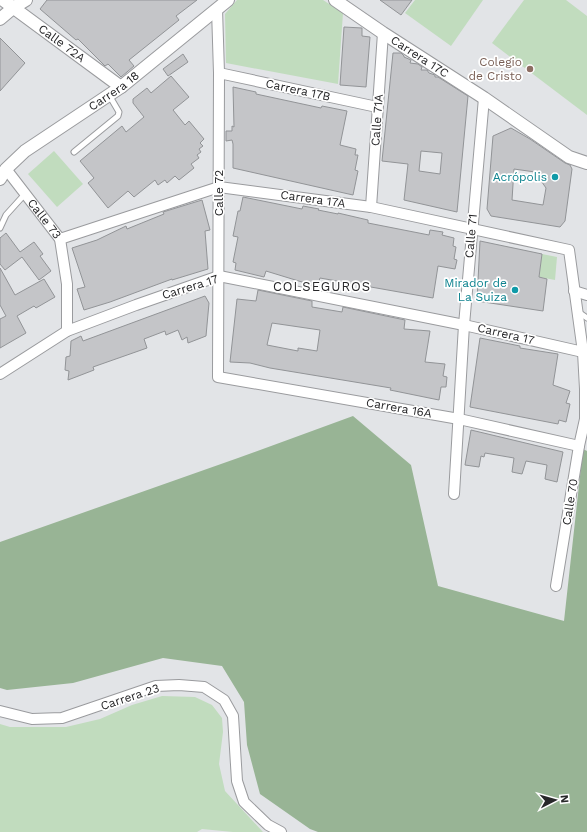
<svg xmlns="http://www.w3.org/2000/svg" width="587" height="832" viewBox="0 0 587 832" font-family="'Work Sans',sans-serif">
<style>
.green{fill:#c1dcbe}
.forest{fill:#98b495}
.building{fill:#c4c5c8;stroke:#929497;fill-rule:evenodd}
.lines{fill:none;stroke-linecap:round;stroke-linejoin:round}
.service-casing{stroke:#9a9b9e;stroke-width:7}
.minor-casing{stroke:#9a9b9e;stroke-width:12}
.tertiary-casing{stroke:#9a9b9e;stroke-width:14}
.service{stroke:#fff;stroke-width:5}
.minor{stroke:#fff;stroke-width:10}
.tertiary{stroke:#fff;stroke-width:12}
.education-dot{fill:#8d6e63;stroke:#fff;stroke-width:1.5}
.culture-dot{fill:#0f9aa8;stroke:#fff;stroke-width:1.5}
.labels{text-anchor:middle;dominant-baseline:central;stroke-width:3.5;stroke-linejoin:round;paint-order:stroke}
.street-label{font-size:12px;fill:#272729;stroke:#fff}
.education-label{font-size:12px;fill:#785e54;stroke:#fff;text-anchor:end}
.culture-label{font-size:12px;fill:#0d838f;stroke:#fff;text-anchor:end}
.neighbourhood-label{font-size:13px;letter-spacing:1px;fill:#272729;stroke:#fff}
</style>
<rect width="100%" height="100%" fill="#e2e4e7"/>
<g class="green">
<polygon points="237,0 323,0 343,13 338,84 226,63 225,14"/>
<polygon points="415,0 483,0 451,46 405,13"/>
<polygon points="524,0 566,0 587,16 587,115 492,43"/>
<polygon points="54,151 83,184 57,207 28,174"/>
<polygon points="542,254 557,257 555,280 539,277"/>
<polygon points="162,696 195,697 212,705 222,718 223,732 219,764 225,791 263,832 233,832 202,829 197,832 0,832 0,724 10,727 66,727 100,719 132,705"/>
</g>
<polygon class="forest" points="353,416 411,465 438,586 564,621 583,449 587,451 587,832 318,832 310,829 260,794 247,745 244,702 222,666 163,658 73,683 7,690 0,688 0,542 238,458"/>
<g class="building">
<polygon points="47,0 197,0 176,16 179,20 129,60 134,66 121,77 108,64 105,66 78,39 76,40 40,9"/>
<polygon points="380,0 412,0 401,15"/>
<polygon points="344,27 362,28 362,36 370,37 366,87 340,85"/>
<polygon points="0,38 25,63 0,91"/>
<path d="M393,53H401L404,56V57L411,60L410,63L418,64L422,67L421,70H427L429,73L435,75V77H438L468,96L457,212L404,200L408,164L382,161ZM421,151L442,153L440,174L419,171Z"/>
<polygon points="183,54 188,62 168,76 163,69"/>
<polygon points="171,76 189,97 173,110 185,125 189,121 204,139 200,143 203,146 199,149 201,152 197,155 199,158 191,164 194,168 179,180 175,176 167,183 165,180 158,185 155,180 134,197 128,191 108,208 88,183 94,178 80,161 122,126 126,132 144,117 133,103 133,99 147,88 151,93"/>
<polygon points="233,87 256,92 256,94 321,108 322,106 347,111 340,145 356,149 355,155 358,155 355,170 358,171 353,195 233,168 233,144 232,140 226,141 226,131 232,131 232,126 234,127"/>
<path d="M511,128L530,139L565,163L570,165L572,169L565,221L560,227L491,216L487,209L493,136ZM514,169L535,172L546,188L543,205L512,200Z"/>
<polygon points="243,197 302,209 303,206 319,209 318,210 338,214 338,213 368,220 368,223 429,235 430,230 443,232 442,235 454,238 453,246 456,247 454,259 457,260 455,269 438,266 433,298 320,278 318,284 315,284 315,286 266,271 264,277 235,270 236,263 233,262 238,237 233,236 238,211 240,211"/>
<polygon points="202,200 210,230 205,231 208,269 172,280 172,279 110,302 84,310 77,289 85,287 72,248 97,240 126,226 127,229 164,214 163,212"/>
<polygon points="6,233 20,252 34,242 43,254 40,256 51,271 39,280 22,257 5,270 0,264 0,238"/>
<polygon points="480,241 542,254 539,277 547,279 543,311 477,301"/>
<polygon points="0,268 15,295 44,279 55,297 36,308 34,306 17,316 26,333 0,348 0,319 6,316 0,305"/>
<path d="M258,290L312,301V307L342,312L343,307L405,320L404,329L430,331L425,362L445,364L443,376L447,377L446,387H441L439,400L390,390L391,388L270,368L250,363L230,362L237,299L256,301ZM272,323L320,330L317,351L298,348V351L267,345Z"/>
<polygon points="205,296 209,303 206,336 188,343 187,337 182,340 178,330 166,335 165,331 144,339 147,348 93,367 94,370 68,380 69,371 65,370 66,357 70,356 71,341 81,336 83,341"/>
<polygon points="480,338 520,346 520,348 558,354 553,385 570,391 566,403 570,404 566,422 559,420 558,424 470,407"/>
<polygon points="471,430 563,452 557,482 545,479 547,465 526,461 522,474 512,472 514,458 485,453 484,457 481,456 479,467 465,465"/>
</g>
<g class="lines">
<g class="service-casing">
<g id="service">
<polyline points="74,152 118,116 119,112 109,95"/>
<polyline points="0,228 6,215 25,194"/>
<polyline points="577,311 587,318"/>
</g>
</g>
<g class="minor-casing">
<g id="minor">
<polyline points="217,9 219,73 218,377 459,419 579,446"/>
<polyline points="219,73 377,107"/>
<path id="s1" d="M6,169L60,239L67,284V331"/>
<polyline points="371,207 383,33"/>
<polyline points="60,239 219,187 371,207 569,250 583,352 585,389 585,419 579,446 556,586"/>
<polyline points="574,291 587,295"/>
<polyline points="0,374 67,331 136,305 219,276 464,325 583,352"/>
<polyline points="454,494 464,325 484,98"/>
<polyline points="0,711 32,719 62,718 156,686 179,685 204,687 224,700 233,716 237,781 244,802 268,825 281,832"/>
</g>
</g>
<g class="tertiary-casing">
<g id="tertiary">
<path id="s2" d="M3,0L121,87"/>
<path id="s3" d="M335,0L383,33L484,98L569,157L587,163"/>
<polyline points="0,19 13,8 26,0"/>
<path id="s4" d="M0,179L6,169L25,151L121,87L228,0"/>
</g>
</g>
<use href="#service" class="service"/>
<use href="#minor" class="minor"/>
<use href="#tertiary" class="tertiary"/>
</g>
<circle class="education-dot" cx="530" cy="69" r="4"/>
<g class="culture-dot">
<circle cx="555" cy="177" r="4"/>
<circle cx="515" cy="290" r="4"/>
</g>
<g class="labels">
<g class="street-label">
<text stroke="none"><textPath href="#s2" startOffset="73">Calle 72A</textPath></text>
<text stroke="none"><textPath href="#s3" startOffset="102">Carrera 17C</textPath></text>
<text stroke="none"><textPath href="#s4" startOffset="145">Carrera 18</textPath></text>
<text transform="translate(298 90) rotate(12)">Carrera 17B</text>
<text transform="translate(377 120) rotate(-86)">Calle 71A</text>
<text transform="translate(219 193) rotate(-90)">Calle 72</text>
<text transform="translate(313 199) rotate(8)">Carrera 17A</text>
<text stroke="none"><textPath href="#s1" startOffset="63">Calle 73</textPath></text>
<text transform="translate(471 236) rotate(-85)">Calle 71</text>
<text transform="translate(190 287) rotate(-17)">Carrera 17</text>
<text transform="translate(506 334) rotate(13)">Carrera 17</text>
<text transform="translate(399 408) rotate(10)">Carrera 16A</text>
<text transform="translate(570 502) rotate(-81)">Calle 70</text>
<text transform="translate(130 697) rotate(-18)">Carrera 23</text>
</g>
<g class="education-label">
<text x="522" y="62">Colegio<tspan x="522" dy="14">de Cristo</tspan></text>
</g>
<g class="culture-label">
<text x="547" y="177">Acrópolis</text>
<text x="507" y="283">Mirador de<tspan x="507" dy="14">La Suiza</tspan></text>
</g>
<g class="neighbourhood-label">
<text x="322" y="286">COLSEGUROS</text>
</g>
</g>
<g transform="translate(555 800) rotate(84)" stroke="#ffffff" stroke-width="3" paint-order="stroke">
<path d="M0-3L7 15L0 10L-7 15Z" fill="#272729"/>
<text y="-6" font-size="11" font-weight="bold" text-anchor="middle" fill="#272729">N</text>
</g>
</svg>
